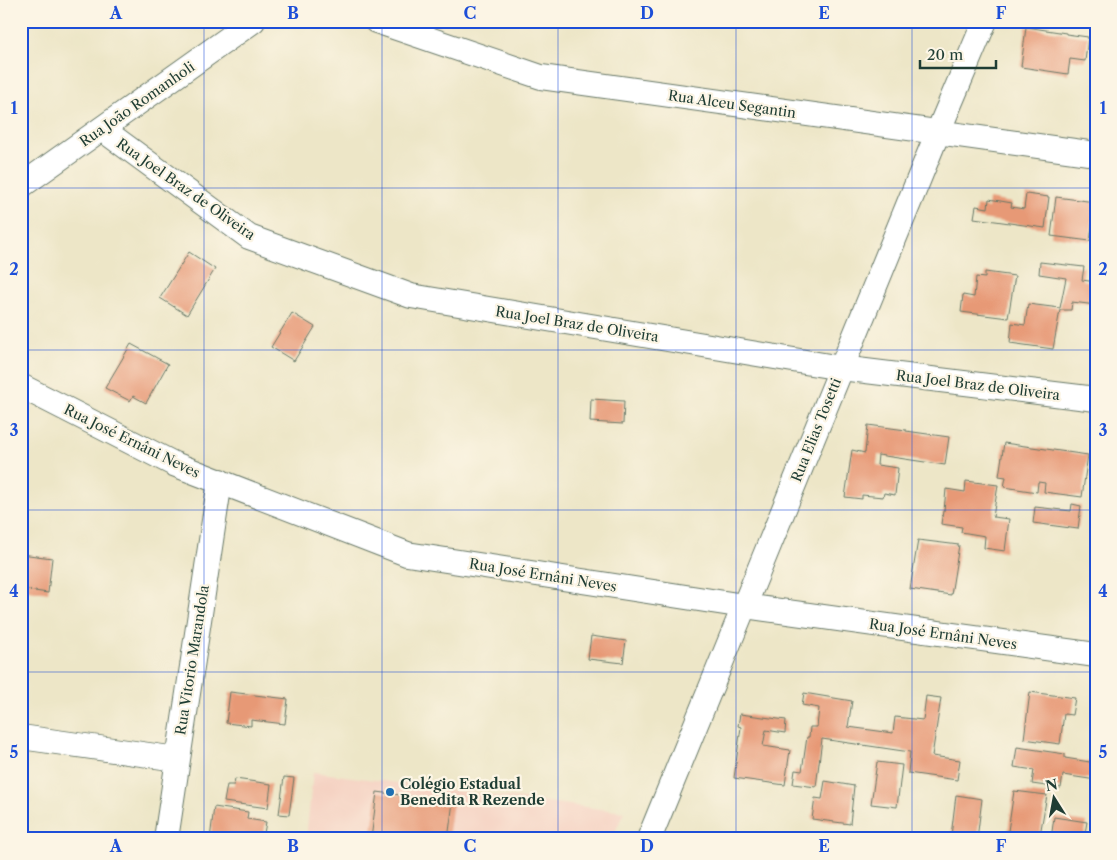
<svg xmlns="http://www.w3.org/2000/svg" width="1117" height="860" viewBox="0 0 1117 860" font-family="'Libre Caslon Text',serif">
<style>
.built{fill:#f5d2c2}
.building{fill:#e79976}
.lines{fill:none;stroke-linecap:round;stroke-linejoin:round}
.minor-casing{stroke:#677867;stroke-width:26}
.minor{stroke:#fff;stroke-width:24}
.grid{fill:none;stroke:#1d4ed8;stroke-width:1;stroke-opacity:0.55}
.poi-dot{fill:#1f6fb2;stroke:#fcf5e5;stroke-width:2}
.labels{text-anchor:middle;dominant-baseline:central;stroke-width:4.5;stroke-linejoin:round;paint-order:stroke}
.street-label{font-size:14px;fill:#1f3d34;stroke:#fcf5e5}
.poi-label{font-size:14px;font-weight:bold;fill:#1f3d34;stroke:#fcf5e5;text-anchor:start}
.neatline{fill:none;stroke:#1d4ed8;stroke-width:2}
.grid-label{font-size:16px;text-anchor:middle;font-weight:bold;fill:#1d4ed8}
</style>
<rect width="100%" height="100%" fill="#fcf5e5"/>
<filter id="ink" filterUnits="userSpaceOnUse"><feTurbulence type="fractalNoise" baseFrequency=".02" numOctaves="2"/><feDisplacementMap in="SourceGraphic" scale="10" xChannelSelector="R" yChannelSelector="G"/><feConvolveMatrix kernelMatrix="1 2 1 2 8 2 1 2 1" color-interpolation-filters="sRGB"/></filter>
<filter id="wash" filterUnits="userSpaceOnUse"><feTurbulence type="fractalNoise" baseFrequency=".0096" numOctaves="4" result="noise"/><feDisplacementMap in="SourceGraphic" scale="20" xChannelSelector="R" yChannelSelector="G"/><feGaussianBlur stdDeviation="1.12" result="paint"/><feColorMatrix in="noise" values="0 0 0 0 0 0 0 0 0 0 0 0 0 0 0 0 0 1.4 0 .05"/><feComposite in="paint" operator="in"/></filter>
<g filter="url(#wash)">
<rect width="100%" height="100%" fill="#ede6c7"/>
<polygon class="built" points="313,772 624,812 612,839 306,839"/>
<g id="blocks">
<g class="building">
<polygon points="1026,27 1066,33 1066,34 1088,37 1085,61 1070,59 1068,74 1021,67"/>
<polygon points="1026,194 1049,197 1045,228 974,218 976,206 988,208 989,199 1012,203 1011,207 1024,209"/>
<polygon points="1056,197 1095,202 1090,241 1051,236"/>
<polygon points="189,252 215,269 187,315 160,298"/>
<polygon points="1040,262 1084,267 1082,280 1096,282 1096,305 1072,302 1071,310 1060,310 1053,349 1010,343 1012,323 1025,325 1028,304 1060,308 1066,278 1039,274"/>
<polygon points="985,272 1015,276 1008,318 961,312 963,295 974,297 976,277 985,278"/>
<polygon points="292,313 315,327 294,361 271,347"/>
<polygon points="131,344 168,364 146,403 133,396 130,401 105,388"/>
<polygon points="591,399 624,401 623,424 590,422"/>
<polygon points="868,425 906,430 906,431 949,437 945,465 878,455 877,465 898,468 895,495 884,493 883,497 862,495 862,499 845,497 852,450 865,453"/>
<polygon points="1004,443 1088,455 1082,497 1044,492 1045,483 1038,482 1037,492 1004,487 1006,477 999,476"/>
<polygon points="966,481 998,485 993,517 1009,519 1005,551 984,548 985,536 961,532 962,527 941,524 943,511 944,511 946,489 965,492"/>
<polygon points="1072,504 1081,506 1078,529 1033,523 1035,507 1071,511"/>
<polygon points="918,540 959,545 951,595 910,589"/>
<polygon points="21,554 52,558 48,593 21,589"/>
<polygon points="591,636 626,641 623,663 588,659"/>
<polygon points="230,692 288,699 285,724 251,720 251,726 226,723"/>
<polygon points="1030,692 1075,698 1072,715 1064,714 1060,744 1024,739"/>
<polygon points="804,693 852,701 848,727 893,733 895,717 923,720 926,696 941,698 932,756 960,760 957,780 908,773 910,752 822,739 816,787 793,784 795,770 802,771 807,737 809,737 810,727 817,727 819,708 802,705"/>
<polygon points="740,714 786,720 785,733 766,730 763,746 790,750 785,785 734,778 741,727 738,726"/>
<polygon points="1017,747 1065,754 1065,758 1096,763 1096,780 1063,775 1061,788 1032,784 1034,770 1014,767"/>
<polygon points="877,762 902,765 897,807 871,804"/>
<polygon points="284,777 294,778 289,815 279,814"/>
<polygon points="235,779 271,784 268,808 224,802 227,785 234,785"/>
<polygon points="825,781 854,786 850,824 812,819 815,798 822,799"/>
<polygon points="1014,791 1047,795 1040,835 1008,831"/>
<polygon points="377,792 453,802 448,839 371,839"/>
<polygon points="956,795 982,799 977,839 951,836"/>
<polygon points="214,807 248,812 247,819 266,822 263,839 210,839"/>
<polygon points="1054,817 1087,822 1084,839 1051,839"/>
</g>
</g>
</g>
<g filter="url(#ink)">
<use href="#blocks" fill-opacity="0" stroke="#677867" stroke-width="1"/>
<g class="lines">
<g class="minor-casing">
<g id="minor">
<polyline points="376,21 541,77 1096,154"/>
<polyline points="102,129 249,237 411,296 841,368 1096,399"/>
<polyline points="21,186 253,21"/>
<polyline points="21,386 174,464 407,554 744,606 1096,655"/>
<polyline points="21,737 177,759"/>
<polyline points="166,839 220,481"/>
<polyline points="649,839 938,132 985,21"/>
</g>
</g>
<use href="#minor" class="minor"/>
</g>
</g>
<path class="grid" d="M204,21V839M382,21V839M558,21V839M736,21V839M912,21V839M21,188H1096M21,350H1096M21,510H1096M21,672H1096"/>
<circle class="poi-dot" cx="390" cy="792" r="5"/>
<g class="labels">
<g class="street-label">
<text transform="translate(137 104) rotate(-35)">Rua João Romanholi</text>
<text transform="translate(732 104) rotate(8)">Rua Alceu Segantin</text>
<text transform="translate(186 189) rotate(35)">Rua Joel Braz de Oliveira</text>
<text transform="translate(577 324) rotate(9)">Rua Joel Braz de Oliveira</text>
<text transform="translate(978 385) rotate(7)">Rua Joel Braz de Oliveira</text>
<text transform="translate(816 430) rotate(-68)">Rua Elias Tosetti</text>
<text transform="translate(132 441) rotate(26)">Rua José Ernâni Neves</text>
<text transform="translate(543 575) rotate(9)">Rua José Ernâni Neves</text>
<text transform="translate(943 634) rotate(8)">Rua José Ernâni Neves</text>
<text transform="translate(192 660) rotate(-81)">Rua Vitorio Marandola</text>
</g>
<g class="poi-label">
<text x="400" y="784">Colégio Estadual<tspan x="400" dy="16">Benedita R Rezende</tspan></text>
</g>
</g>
<rect width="1117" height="860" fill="none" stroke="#fcf5e5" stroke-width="55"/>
<g transform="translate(1054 798) rotate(349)" stroke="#fcf5e5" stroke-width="4" paint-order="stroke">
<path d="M0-4L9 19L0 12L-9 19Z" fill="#1f3d34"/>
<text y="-8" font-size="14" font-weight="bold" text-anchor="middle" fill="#1f3d34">N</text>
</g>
<path d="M920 60v8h76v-8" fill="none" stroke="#1f3d34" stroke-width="2.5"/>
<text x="927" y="60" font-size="15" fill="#1f3d34" stroke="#fcf5e5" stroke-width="4" paint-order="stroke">20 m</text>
<rect x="28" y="28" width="1062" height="804" class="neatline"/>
<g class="grid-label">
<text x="116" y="19">A</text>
<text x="293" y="19">B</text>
<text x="470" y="19">C</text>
<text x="647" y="19">D</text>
<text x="824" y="19">E</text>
<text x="1001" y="19">F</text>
<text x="14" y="114">1</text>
<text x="1103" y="114">1</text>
<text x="14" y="275">2</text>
<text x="1103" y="275">2</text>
<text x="14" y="436">3</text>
<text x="1103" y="436">3</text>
<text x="14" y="597">4</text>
<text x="1103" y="597">4</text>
<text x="14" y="758">5</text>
<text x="1103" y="758">5</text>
<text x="116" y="852">A</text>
<text x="293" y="852">B</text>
<text x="470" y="852">C</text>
<text x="647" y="852">D</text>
<text x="824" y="852">E</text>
<text x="1001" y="852">F</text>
</g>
</svg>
